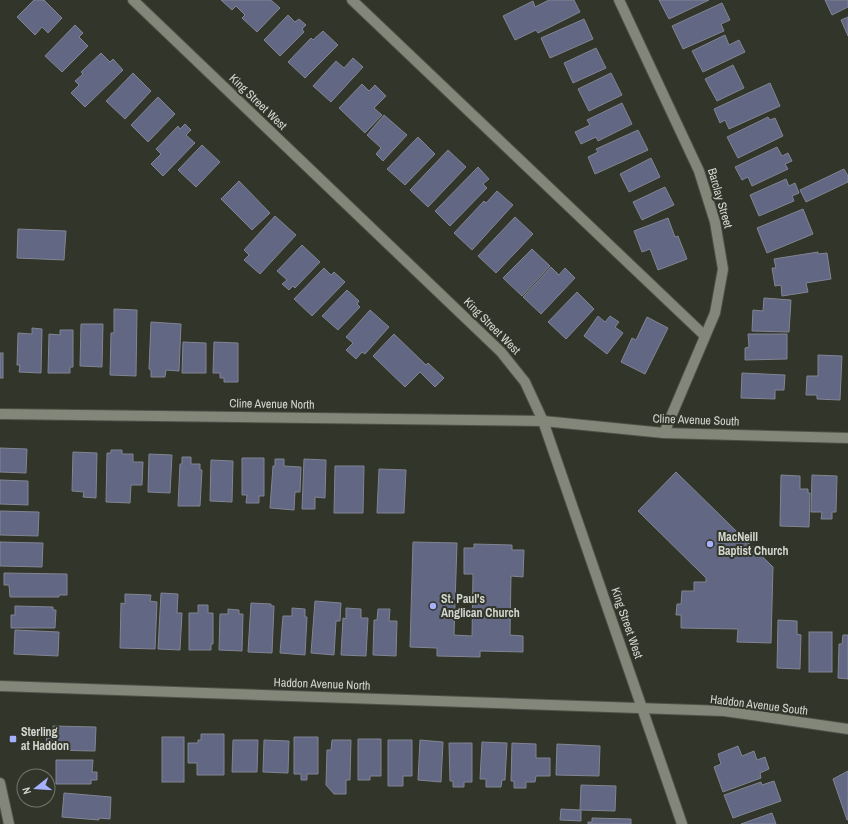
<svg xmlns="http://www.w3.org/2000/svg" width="848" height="824" viewBox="0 0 848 824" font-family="'Archivo Narrow',sans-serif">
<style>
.building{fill:#626783;stroke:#828592}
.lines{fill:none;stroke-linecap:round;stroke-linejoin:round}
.lane-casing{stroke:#4d5147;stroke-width:12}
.street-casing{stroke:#4d5147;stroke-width:12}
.secondary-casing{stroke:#4d5147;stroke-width:12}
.lane{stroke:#83877a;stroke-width:10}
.street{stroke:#83877a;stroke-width:10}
.secondary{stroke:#83877a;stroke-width:10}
.poi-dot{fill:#a5b1fc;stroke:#31352a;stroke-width:1.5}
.labels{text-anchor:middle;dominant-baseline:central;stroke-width:4;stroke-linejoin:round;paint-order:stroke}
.street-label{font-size:12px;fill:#d4d7d0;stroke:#31352a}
.poi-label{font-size:12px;font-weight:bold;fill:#d4d7d0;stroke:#31352a;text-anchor:start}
</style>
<rect width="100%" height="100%" fill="#31352a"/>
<g class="building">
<polygon points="34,0 44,0 62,18 48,33 42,27 35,35 17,17"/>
<polygon points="221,0 271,0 280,8 257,32 242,18 245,15 236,6 232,10"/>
<polygon points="549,0 574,0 580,12 538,33 536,30 515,40 503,16 533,1 535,7"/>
<polygon points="659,0 709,0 669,19"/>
<polygon points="825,0 848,0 848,7 832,15"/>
<polygon points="722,3 730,20 721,24 724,31 683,49 672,26"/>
<polygon points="288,15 295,22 299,19 306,25 302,29 304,32 280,56 264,40"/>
<polygon points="848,17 848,36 841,20"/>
<polygon points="584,19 593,39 550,58 541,38"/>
<polygon points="75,25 83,33 79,37 88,46 62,72 45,56"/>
<polygon points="323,31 338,45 305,78 288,62 311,38 313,40"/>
<polygon points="725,35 729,45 739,40 745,52 703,72 692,51"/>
<polygon points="596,48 606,68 573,83 564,63"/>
<polygon points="101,53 110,62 113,59 123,70 85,107 71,93 79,85 75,81 83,74 81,72"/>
<polygon points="353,58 363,67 331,102 313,86 336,61 344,68"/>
<polygon points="733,65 744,88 717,101 705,79"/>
<polygon points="133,73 151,91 125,119 106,101"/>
<polygon points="611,73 622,95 589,111 578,89"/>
<polygon points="770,83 780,106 729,129 725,120 720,123 714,109"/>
<polygon points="362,84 369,91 375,85 386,96 374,108 382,115 365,133 339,108"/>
<polygon points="158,97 175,114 148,142 131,125"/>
<polygon points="622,103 632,124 598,141 596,137 581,144 575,132 590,125 587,120"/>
<polygon points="384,115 407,135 383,161 376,154 381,148 367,135"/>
<polygon points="768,117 770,120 775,118 783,136 738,158 727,137"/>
<polygon points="185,124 191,130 186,135 195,143 163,176 151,164 161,154 156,149 178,126 180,129"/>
<polygon points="638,130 648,150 595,174 588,157 598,152 596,149"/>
<polygon points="418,137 435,154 405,185 387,169"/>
<polygon points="202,145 220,162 196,187 178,170"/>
<polygon points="777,147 782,156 788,153 792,161 785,164 788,169 752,186 748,177 742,180 735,167"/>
<polygon points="448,150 466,167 428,207 410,190"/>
<polygon points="651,158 660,177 629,192 620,174"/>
<polygon points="478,167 489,179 483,184 487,188 450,226 435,211"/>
<polygon points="844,169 848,176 848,182 806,202 800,190"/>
<polygon points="786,179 789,186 795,183 799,193 792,196 794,201 759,216 750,195"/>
<polygon points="239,181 270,213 252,230 221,199"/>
<polygon points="665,187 674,205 642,220 633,202"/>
<polygon points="497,191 513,205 472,250 454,233 484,201 486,203"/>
<polygon points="803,209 813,234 767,253 757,228"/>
<polygon points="275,216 296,235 260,274 244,260 249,255 244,250"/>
<polygon points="515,217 533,234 496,273 478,256"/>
<polygon points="668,218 675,237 678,236 687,259 658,270 650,249 642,252 634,231"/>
<polygon points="18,229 66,231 64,260 17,258"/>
<polygon points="302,245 320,262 295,288 293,286 289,290 282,284 287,280 277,271"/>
<polygon points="532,249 550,266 522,296 503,278"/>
<polygon points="818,252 818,254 827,253 831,279 806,283 808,292 782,296 781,285 775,286 772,268 776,268 774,259"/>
<polygon points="551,267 559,275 565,268 575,278 541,314 523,297"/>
<polygon points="324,268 331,275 334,272 345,282 312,316 294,299"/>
<polygon points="347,290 359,301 357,304 360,307 338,330 322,316"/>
<polygon points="577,292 594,309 566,339 548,322"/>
<polygon points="764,298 791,300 789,332 752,331 753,310 763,311"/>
<polygon points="114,309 137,310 136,376 110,375 111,333 114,333"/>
<polygon points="370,310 389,327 365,354 362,352 356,359 346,350 353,343 346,337"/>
<polygon points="598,316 605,322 610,316 619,322 615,327 623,333 607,354 584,336"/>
<polygon points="647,317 668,328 645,374 621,362 632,338 636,340"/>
<polygon points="151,322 181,324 179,371 166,370 165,377 151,377 151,370 149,369"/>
<polygon points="81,324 103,324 102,367 80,366"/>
<polygon points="32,328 42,329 41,373 19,372 20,365 17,365 18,333 32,334"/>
<polygon points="60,330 73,330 73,367 70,367 70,373 48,373 49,334 60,335"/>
<polygon points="394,334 426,365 428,363 444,378 435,387 420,372 405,387 373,356"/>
<polygon points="748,334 787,334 787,359 745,360 745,348 749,347"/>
<polygon points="183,342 206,343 206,373 182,373"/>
<polygon points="214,342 238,343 238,382 224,382 224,378 220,378 220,373 213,373"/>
<rect x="0" y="353" width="3" height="25"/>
<polygon points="818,355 842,356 840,400 817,399 817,395 806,395 807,376 818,376"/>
<polygon points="742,373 785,375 784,390 775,390 775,399 741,398"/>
<polygon points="0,448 27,449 26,473 0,472"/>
<polygon points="111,450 122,450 122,454 133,454 133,462 143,462 142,485 131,485 130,503 106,502 107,453 111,453"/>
<polygon points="73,452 97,453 96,498 83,497 84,492 72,491"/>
<polygon points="149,454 172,455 170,493 148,492"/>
<polygon points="182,457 191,457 191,464 200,464 200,470 202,470 200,506 178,506 180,464 182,464"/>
<polygon points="242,458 264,458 264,496 259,496 259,503 246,503 247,495 242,495"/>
<polygon points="275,459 284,459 284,466 301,467 300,492 295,492 294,510 270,508 273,466 275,466"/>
<polygon points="304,459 326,460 325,498 315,497 315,509 302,509"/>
<polygon points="211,460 233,461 232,502 210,501"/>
<polygon points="335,466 364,466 363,513 334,513"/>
<polygon points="379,469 406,470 404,513 377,513"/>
<polygon points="676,472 773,567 771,643 737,642 738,629 681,628 681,615 676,615 677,604 681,604 682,591 694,591 694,582 706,582 706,578 638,511"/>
<polygon points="781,475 800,476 800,489 808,489 808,493 810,493 809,527 780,526"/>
<polygon points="812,475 837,476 836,512 832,512 832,519 821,519 822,512 811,512"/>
<polygon points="0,480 28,481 28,505 0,504"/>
<polygon points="0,511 39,512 38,536 0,535"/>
<polygon points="0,542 43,543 42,567 0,566"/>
<polygon points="413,542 457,543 454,635 472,636 473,574 464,574 464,548 474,548 474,544 512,545 512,550 524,550 523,577 511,576 510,635 523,636 523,652 480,651 480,657 437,656 437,648 410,647"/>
<polygon points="4,573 67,574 67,595 59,595 59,597 10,597 9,585 4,585"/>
<polygon points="161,593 178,594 177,613 182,613 180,650 158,649"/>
<polygon points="125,594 151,595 150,601 157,602 155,649 120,648 121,603 125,604"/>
<polygon points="315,601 341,603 340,621 336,621 334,655 311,653"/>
<polygon points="251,603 271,604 271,606 274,606 272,653 248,652"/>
<polygon points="198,605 208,605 208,613 213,613 213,644 211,644 211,650 189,650 189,613 198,613"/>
<polygon points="15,606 53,607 53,610 56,610 55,628 11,628 11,615 15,615"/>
<polygon points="292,608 305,609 305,617 307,617 305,655 280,653 283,616 292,616"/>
<polygon points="346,608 361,609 361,618 368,618 366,656 341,655 343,618 346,619"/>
<polygon points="228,609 239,610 239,614 243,614 242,651 219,650 220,614 228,614"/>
<polygon points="378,609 390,609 389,621 397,621 396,656 373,655 374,620 377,620"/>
<polygon points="778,620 797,621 797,634 801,635 800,669 777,668"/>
<polygon points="15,630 59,632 58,656 14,654"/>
<rect x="809" y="632" width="23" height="40"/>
<polygon points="843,635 848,635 848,679 838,678 839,644 842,644"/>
<polygon points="53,726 96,727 95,751 46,750 47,729 53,729"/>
<polygon points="201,734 224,734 224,775 197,775 197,763 188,763 188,743 198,743 198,740 201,740"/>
<rect x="162" y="737" width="22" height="45"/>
<polygon points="294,737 318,737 318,774 307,774 307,780 301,780 301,774 294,774"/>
<polygon points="358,739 381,739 381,776 370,776 370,780 358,780"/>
<polygon points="233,740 258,740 257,772 232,772"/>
<polygon points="264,740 289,741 288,773 263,772"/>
<polygon points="332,740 351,740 350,780 346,780 346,794 334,794 326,785 327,750 331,750"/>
<polygon points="388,740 412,740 412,776 403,776 403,786 388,786"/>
<polygon points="420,740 443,742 441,782 418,780"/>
<polygon points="482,742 507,743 505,780 502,780 501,787 486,787 486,779 480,779"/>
<polygon points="449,743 472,743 472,782 464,782 464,787 453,787 453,781 450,781"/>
<polygon points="512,743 536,744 536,758 550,758 550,776 536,776 535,782 526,782 526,788 514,788 514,781 511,781"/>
<polygon points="557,744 600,746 599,776 556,775"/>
<polygon points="738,746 742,756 754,751 757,760 765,757 769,769 760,773 761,778 723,792 714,767 721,764 718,754"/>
<polygon points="56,760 93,760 92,772 97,772 97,780 91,780 91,784 56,784"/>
<polygon points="848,771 848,820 847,820 833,779"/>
<polygon points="774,781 781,801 733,818 724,795 761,782 762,785"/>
<polygon points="581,785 616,786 615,811 581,810 581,821 560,820 561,809 580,810"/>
<polygon points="64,793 111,797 110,819 99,818 99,820 62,817"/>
<polygon points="772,813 776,824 741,824"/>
<polygon points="592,818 631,819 631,824 588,824 588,822 592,822"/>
</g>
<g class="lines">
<g class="lane-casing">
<polyline id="lane" points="352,0 705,336"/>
</g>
<g class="street-casing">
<g id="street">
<polyline points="619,0 699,171 715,222 723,269 715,313 664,433"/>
<polyline points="0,414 543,421 664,433 848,438"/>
<polyline points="0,686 724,711 848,729"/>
<polyline points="0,783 9,824"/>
</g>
</g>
<g class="secondary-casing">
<polyline id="secondary" points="133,0 501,352 525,382 543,421 682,824"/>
</g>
<use href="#lane" class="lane"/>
<use href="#street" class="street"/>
<use href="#secondary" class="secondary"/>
</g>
<g class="poi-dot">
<circle cx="710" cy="544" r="4"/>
<circle cx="433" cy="606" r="4"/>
<rect x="9" y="735" width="8" height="8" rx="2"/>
</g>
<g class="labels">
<g class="street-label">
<text transform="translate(258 102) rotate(44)">King Street West</text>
<text transform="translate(720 198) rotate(74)">Barclay Street</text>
<text transform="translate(492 326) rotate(45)">King Street West</text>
<text transform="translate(272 404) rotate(1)">Cline Avenue North</text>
<text transform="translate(696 420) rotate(2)">Cline Avenue South</text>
<text transform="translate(627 623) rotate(71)">King Street West</text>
<text transform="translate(322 684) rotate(2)">Haddon Avenue North</text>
<text transform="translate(759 705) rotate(7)">Haddon Avenue South</text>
</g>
<g class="poi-label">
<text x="718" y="537">MacNeill<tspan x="718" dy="14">Baptist Church</tspan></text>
<text x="441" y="599">St. Paul's<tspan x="441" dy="14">Anglican Church</tspan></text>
<text x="21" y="732">Sterling<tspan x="21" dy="14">at Haddon</tspan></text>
</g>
</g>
<g transform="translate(36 788) rotate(253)"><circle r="19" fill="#31352a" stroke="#72766c"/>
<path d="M0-3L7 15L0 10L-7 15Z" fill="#a5b1fc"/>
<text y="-6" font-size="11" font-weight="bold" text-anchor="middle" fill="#d4d7d0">N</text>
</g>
</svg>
